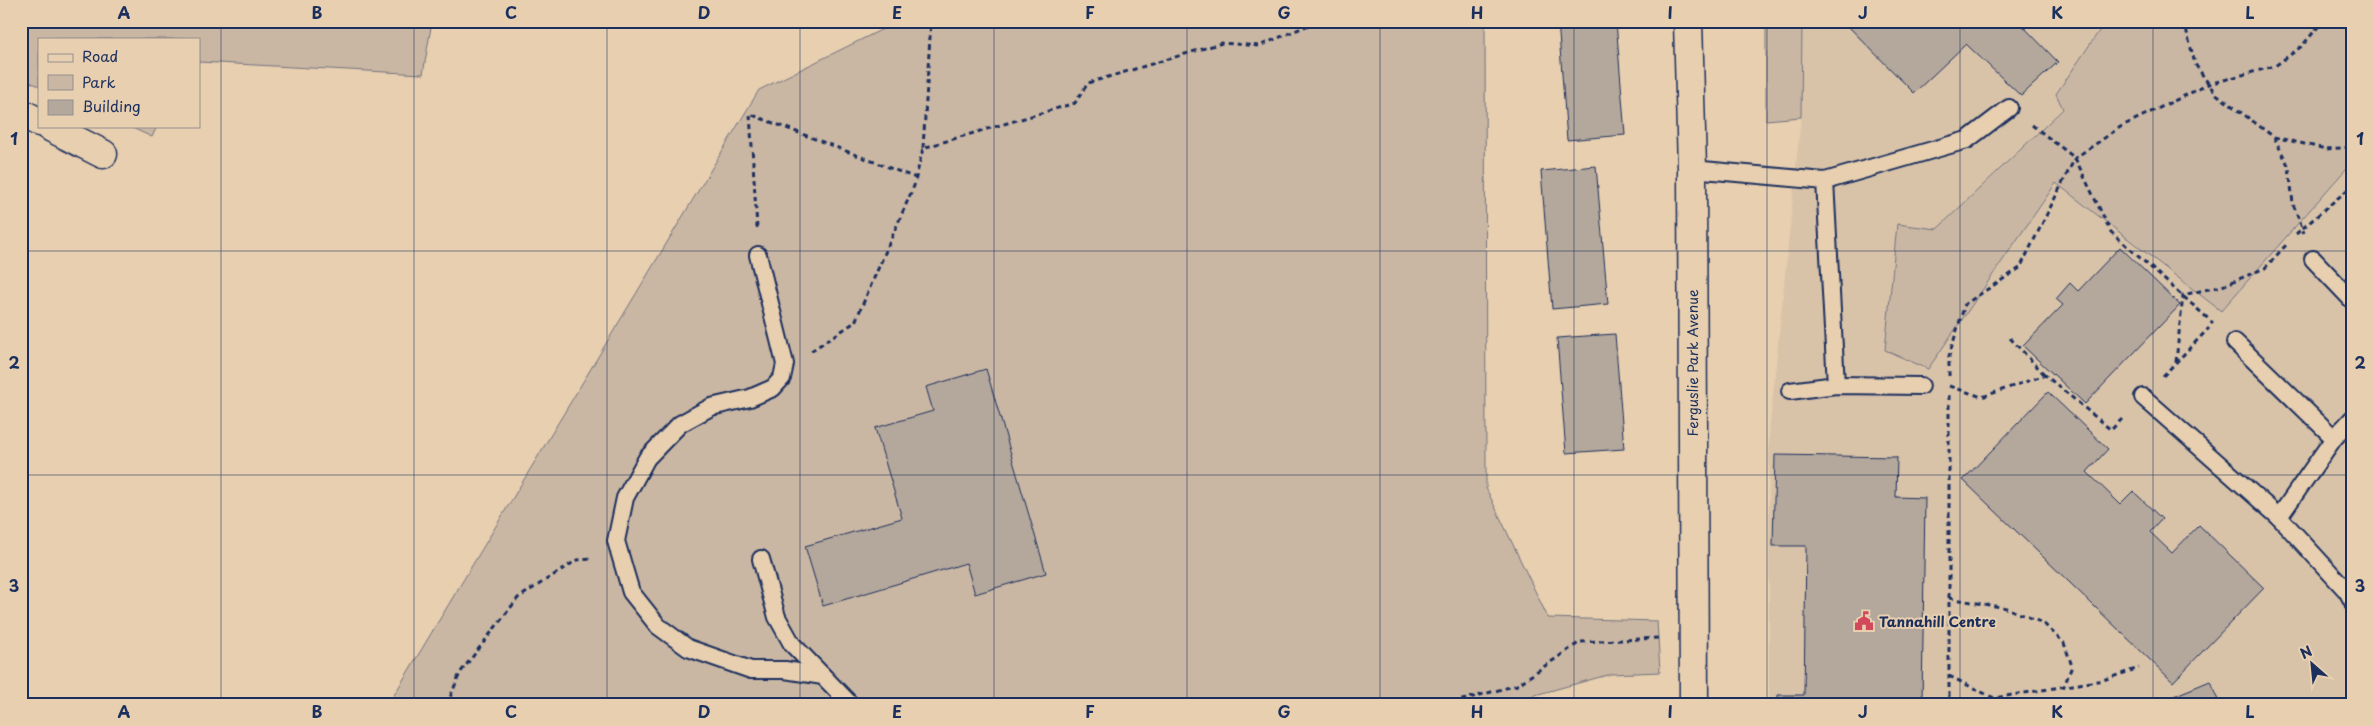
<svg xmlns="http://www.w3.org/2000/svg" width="2374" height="726" viewBox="0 0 2374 726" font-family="'Playpen Sans',sans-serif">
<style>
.built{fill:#d8c3a9}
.green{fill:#cab7a3;stroke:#727380}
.building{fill:#b4a79b;stroke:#1b2f5e}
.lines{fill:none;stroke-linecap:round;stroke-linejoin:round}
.lane-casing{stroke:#1b2f5e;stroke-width:20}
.street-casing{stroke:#1b2f5e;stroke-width:31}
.secondary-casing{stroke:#1b2f5e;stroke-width:31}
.path{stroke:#1b2f5e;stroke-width:3;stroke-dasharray:5 4;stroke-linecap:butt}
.lane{stroke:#e7cfaf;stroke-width:16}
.street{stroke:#e7cfaf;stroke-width:28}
.secondary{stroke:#e7cfaf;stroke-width:28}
.grid{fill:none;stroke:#1b2f5e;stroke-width:1;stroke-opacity:0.55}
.labels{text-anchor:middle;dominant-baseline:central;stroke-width:4;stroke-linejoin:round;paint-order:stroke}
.street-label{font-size:14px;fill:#1b2f5e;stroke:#e7cfaf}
.poi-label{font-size:14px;font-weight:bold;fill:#1b2f5e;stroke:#e7cfaf;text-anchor:start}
.neatline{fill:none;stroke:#1b2f5e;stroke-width:2}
.grid-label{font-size:16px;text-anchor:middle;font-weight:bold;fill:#1b2f5e}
</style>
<rect width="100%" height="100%" fill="#e7cfaf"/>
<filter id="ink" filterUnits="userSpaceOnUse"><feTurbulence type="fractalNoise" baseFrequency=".02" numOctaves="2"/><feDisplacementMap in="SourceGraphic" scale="10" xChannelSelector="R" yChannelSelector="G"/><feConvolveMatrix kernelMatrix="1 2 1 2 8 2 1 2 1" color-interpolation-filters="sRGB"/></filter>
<g filter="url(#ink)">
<polygon class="built" points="1802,21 2106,21 2056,94 2063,108 1937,229 1928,368 2056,183 2221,311 2353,161 2353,705 1769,705 1769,434 1801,117"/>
<g class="green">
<polygon points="21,21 432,21 423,74 199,62 199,39 39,39 39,86 21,78"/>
<polygon points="899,21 1485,21 1486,488 1548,618 1657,621 1660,672 1611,674 1499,705 388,705 759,90"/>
<polygon points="1766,21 1802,21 1801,117 1766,120"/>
<polygon points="2106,21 2353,21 2353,161 2221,311 2056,183 1928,369 1885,350 1897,224 1937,229 2063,109 2056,94"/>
<polygon points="128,126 157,126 152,137"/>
</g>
<g class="building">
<polygon points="1558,21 1616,21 1625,135 1567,140"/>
<polygon points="1843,21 2018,21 2058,62 2021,96 1966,44 1914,93"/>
<polygon points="1596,166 1608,304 1552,309 1541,171"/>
<polygon points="2120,247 2180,305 2085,404 2023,346 2063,305 2056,299 2070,283 2078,291"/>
<polygon points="1615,334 1624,449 1566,453 1557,338"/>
<polygon points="986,369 1046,573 975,594 966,563 823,606 805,546 902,518 875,428 933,411 926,387"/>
<polygon points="2048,392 2108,449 2087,472 2120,504 2133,491 2162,519 2150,532 2172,553 2199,525 2264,588 2173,682 1963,480"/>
<polygon points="1775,455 1897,457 1896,497 1925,498 1922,705 1778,705 1778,695 1804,695 1806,546 1773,546"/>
<polygon points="2210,681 2220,705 2152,705"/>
</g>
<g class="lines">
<g class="lane-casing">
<g id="lane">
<polyline points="1692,169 1825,181 1967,140 2009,108"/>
<polyline points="1825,181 1836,385"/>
<polyline points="758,255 785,364 782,378 773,388 750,398 711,407 680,424 647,458 625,498 616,541 631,592 658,626 688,648 751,670 785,670 823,676 851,705"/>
<polyline points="2313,259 2353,301"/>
<polyline points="2235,342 2334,438"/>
<polyline points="1790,391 1836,385 1921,386"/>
<polyline points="2143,397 2279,517"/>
<polyline points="2353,418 2334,438 2279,517 2347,591 2353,602"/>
<polyline points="761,559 777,617 792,644 823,676"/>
</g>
</g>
<g class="street-casing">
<g id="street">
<polyline points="21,113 39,122"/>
<polyline points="48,126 103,154"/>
</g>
</g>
<g class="secondary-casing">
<polyline id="secondary" points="1688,21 1692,169 1694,705"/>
</g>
<g class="path">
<polyline points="2184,21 2195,64 2215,93 2274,137 2289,167 2293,204 2304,233"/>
<polyline points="2032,125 2075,158 2111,232 2213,323"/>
<polyline points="2274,137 2326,149 2353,147"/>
<polyline points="923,148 931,21"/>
<polyline points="757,228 750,114 916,178"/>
<polyline points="2296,234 2353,185"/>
<polyline points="2010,338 2045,375"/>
<polyline points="811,351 855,322 914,186 923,148 1075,103 1088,83 1222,43 1259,46 1318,21"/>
<polyline points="2176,362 2183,295 2222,286 2265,268 2287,244"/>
<polyline points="1949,376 1949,356 1965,304 2020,268 2075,158 2122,126 2209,84 2275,66 2302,46 2323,21"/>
<polyline points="2163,376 2209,328"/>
<polyline points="1949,386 1982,397 2045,375 2111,430 2124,417"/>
<polyline points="1949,395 1949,700"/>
<polyline points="1949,598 2006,608 2043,623 2064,643 2072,666 2064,686"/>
<polyline points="1949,676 1994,698 2103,680 2139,668"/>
<polyline points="447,705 460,673 518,598 577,560 592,559"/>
<polyline points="1444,705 1517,685 1580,642 1660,638"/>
</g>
<use href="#lane" class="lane"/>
<use href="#street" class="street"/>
<use href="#secondary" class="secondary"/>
</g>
</g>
<path class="grid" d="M221,21V705M414,21V705M607,21V705M800,21V705M994,21V705M1187,21V705M1380,21V705M1574,21V705M1767,21V705M1960,21V705M2153,21V705M21,251H2353M21,475H2353"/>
<defs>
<g id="civic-bare" transform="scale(1.5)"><path d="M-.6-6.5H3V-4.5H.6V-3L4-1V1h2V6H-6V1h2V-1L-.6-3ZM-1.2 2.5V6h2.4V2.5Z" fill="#d1495b" stroke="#e7cfaf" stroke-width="2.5" paint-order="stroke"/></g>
</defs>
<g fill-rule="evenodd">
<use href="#civic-bare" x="1864" y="621"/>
</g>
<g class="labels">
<g class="street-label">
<text transform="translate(1692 363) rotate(-90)">Ferguslie Park Avenue</text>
</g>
<g class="poi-label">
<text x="1879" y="621">Tannahill Centre</text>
</g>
</g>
<rect width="2374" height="726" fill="none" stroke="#e7cfaf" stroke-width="55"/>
<rect x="38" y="38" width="162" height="90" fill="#e7cfaf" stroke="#958f8f"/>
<rect x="48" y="54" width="25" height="8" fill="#e7cfaf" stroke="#958f8f"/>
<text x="82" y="62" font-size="15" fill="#1b2f5e">Road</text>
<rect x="48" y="75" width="25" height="15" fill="#cab7a3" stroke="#958f8f"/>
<text x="82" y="88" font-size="15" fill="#1b2f5e">Park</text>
<rect x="48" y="100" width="25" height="15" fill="#b4a79b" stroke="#958f8f"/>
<text x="82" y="112" font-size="15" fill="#1b2f5e">Building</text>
<g transform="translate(2312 664) rotate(333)" stroke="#e7cfaf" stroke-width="4" paint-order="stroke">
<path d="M0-4L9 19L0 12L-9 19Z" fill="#1b2f5e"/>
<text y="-8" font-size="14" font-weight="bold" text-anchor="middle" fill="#1b2f5e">N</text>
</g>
<rect x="28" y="28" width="2318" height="670" class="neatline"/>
<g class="grid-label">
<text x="124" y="19">A</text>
<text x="317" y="19">B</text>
<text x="511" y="19">C</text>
<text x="704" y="19">D</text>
<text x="897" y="19">E</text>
<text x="1090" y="19">F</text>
<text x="1284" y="19">G</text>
<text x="1477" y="19">H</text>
<text x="1670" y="19">I</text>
<text x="1863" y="19">J</text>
<text x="2057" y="19">K</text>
<text x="2250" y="19">L</text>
<text x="14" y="145">1</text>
<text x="2360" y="145">1</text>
<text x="14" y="369">2</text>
<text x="2360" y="369">2</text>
<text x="14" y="592">3</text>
<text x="2360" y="592">3</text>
<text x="124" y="718">A</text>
<text x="317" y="718">B</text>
<text x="511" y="718">C</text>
<text x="704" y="718">D</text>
<text x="897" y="718">E</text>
<text x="1090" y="718">F</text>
<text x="1284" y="718">G</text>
<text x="1477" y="718">H</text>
<text x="1670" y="718">I</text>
<text x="1863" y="718">J</text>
<text x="2057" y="718">K</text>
<text x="2250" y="718">L</text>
</g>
</svg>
